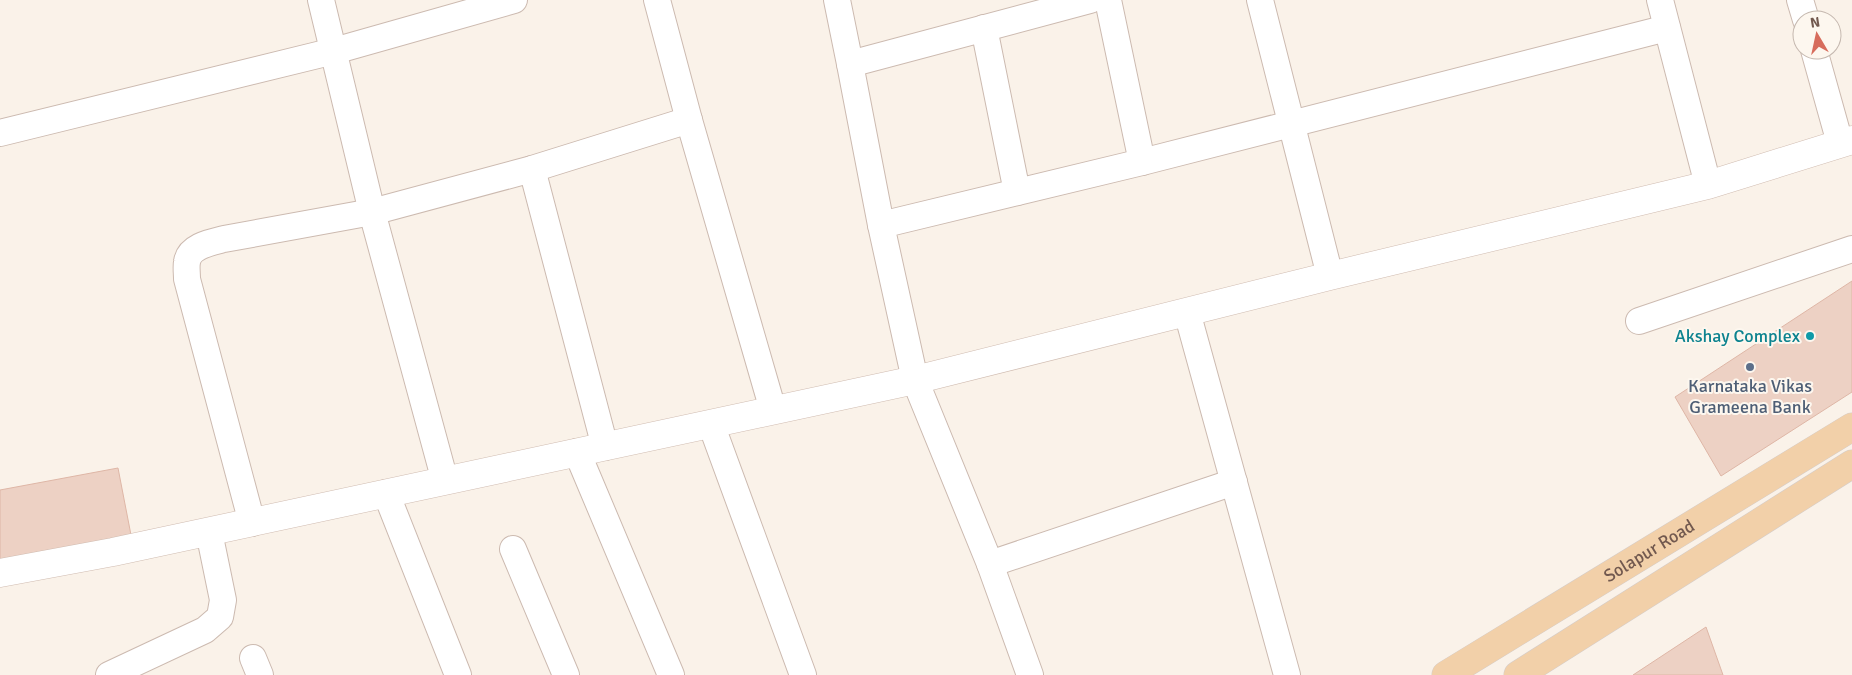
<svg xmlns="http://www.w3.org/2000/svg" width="1852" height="675" viewBox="0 0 1852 675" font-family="Signika,sans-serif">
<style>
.building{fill:#edd1c4;stroke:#deb6a6}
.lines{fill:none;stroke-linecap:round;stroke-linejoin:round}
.street-casing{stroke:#ccbab0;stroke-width:28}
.secondary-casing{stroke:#d0bcb1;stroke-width:29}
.primary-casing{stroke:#d5cdca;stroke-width:29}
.street{stroke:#fff;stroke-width:26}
.secondary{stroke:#fff;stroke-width:28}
.primary{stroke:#f2d0a9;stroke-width:28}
.culture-dot{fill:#0f9aa8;stroke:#fdf7ef;stroke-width:2}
.service-dot{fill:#5c6f8a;stroke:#fdf7ef;stroke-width:2}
.labels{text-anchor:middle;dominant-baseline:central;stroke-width:4;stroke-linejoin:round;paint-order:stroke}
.culture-label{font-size:18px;fill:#0d838f;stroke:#fdf7ef;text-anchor:end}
.service-label{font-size:18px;fill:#4e5e75;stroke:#fdf7ef}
.street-label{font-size:18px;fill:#72594f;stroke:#fdf7ef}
</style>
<rect width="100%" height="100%" fill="#faf2e9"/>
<g class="building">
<polygon points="1852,281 1852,392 1721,476 1675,397"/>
<polygon points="118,468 131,535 0,561 0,490"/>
<polygon points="1706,627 1723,675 1633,675"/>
</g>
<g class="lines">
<g class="street-casing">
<g id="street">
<polyline points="321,0 372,212 445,481"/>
<polyline points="657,0 689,120 773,410"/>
<polyline points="837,0 850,64"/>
<polyline points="1108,0 1142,162"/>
<polyline points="1260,0 1330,276"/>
<polyline points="1660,0 1708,185"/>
<polyline points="1800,0 1806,20"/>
<polyline points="984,28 1017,192"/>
<polyline points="1814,50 1840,143"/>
<polyline points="0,133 334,51 514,0"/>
<polyline points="532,169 605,447"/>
<polyline points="881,225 850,64 1090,0"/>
<polyline points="1187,312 1287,675"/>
<polyline points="1639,321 1852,249"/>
<polyline points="711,424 803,675"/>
<polyline points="577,452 671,675"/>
<polyline points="386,493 458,675"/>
<path d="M252,523L187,279C187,273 186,267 187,262C189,246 212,242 224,239L372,212L532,169L689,120"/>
<polyline points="513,549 566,675"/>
<polyline points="990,564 1234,482"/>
<polyline points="253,658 260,675"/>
<polyline points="109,675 205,630 220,617 223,600 209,532"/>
<polyline points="1030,675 990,564 915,380 881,225 1142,162 1667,28"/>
</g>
</g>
<g class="secondary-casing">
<polyline id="secondary" points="0,573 113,552 915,380 1330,276 1708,185 1852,140"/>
</g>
<g class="primary-casing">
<g id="primary">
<path id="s1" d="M1446,675L1852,427"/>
<polyline points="1518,675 1852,464"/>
</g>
</g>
<use href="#street" class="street"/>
<use href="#secondary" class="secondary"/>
<use href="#primary" class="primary"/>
</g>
<circle class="culture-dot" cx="1810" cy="336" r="5"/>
<circle class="service-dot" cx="1750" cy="367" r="5"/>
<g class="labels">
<g class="culture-label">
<text x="1800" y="336">Akshay Complex</text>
</g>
<g class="service-label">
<text x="1750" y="386">Karnataka Vikas<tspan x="1750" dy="21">Grameena Bank</tspan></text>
</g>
<g class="street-label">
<text stroke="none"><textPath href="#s1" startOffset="238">Solapur Road</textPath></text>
</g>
</g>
<g transform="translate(1817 35) rotate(351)"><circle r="24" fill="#fdf7ef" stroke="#c5b8af"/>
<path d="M0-4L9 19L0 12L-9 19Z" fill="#d76c5c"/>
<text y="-8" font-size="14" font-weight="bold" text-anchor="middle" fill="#72594f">N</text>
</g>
</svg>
